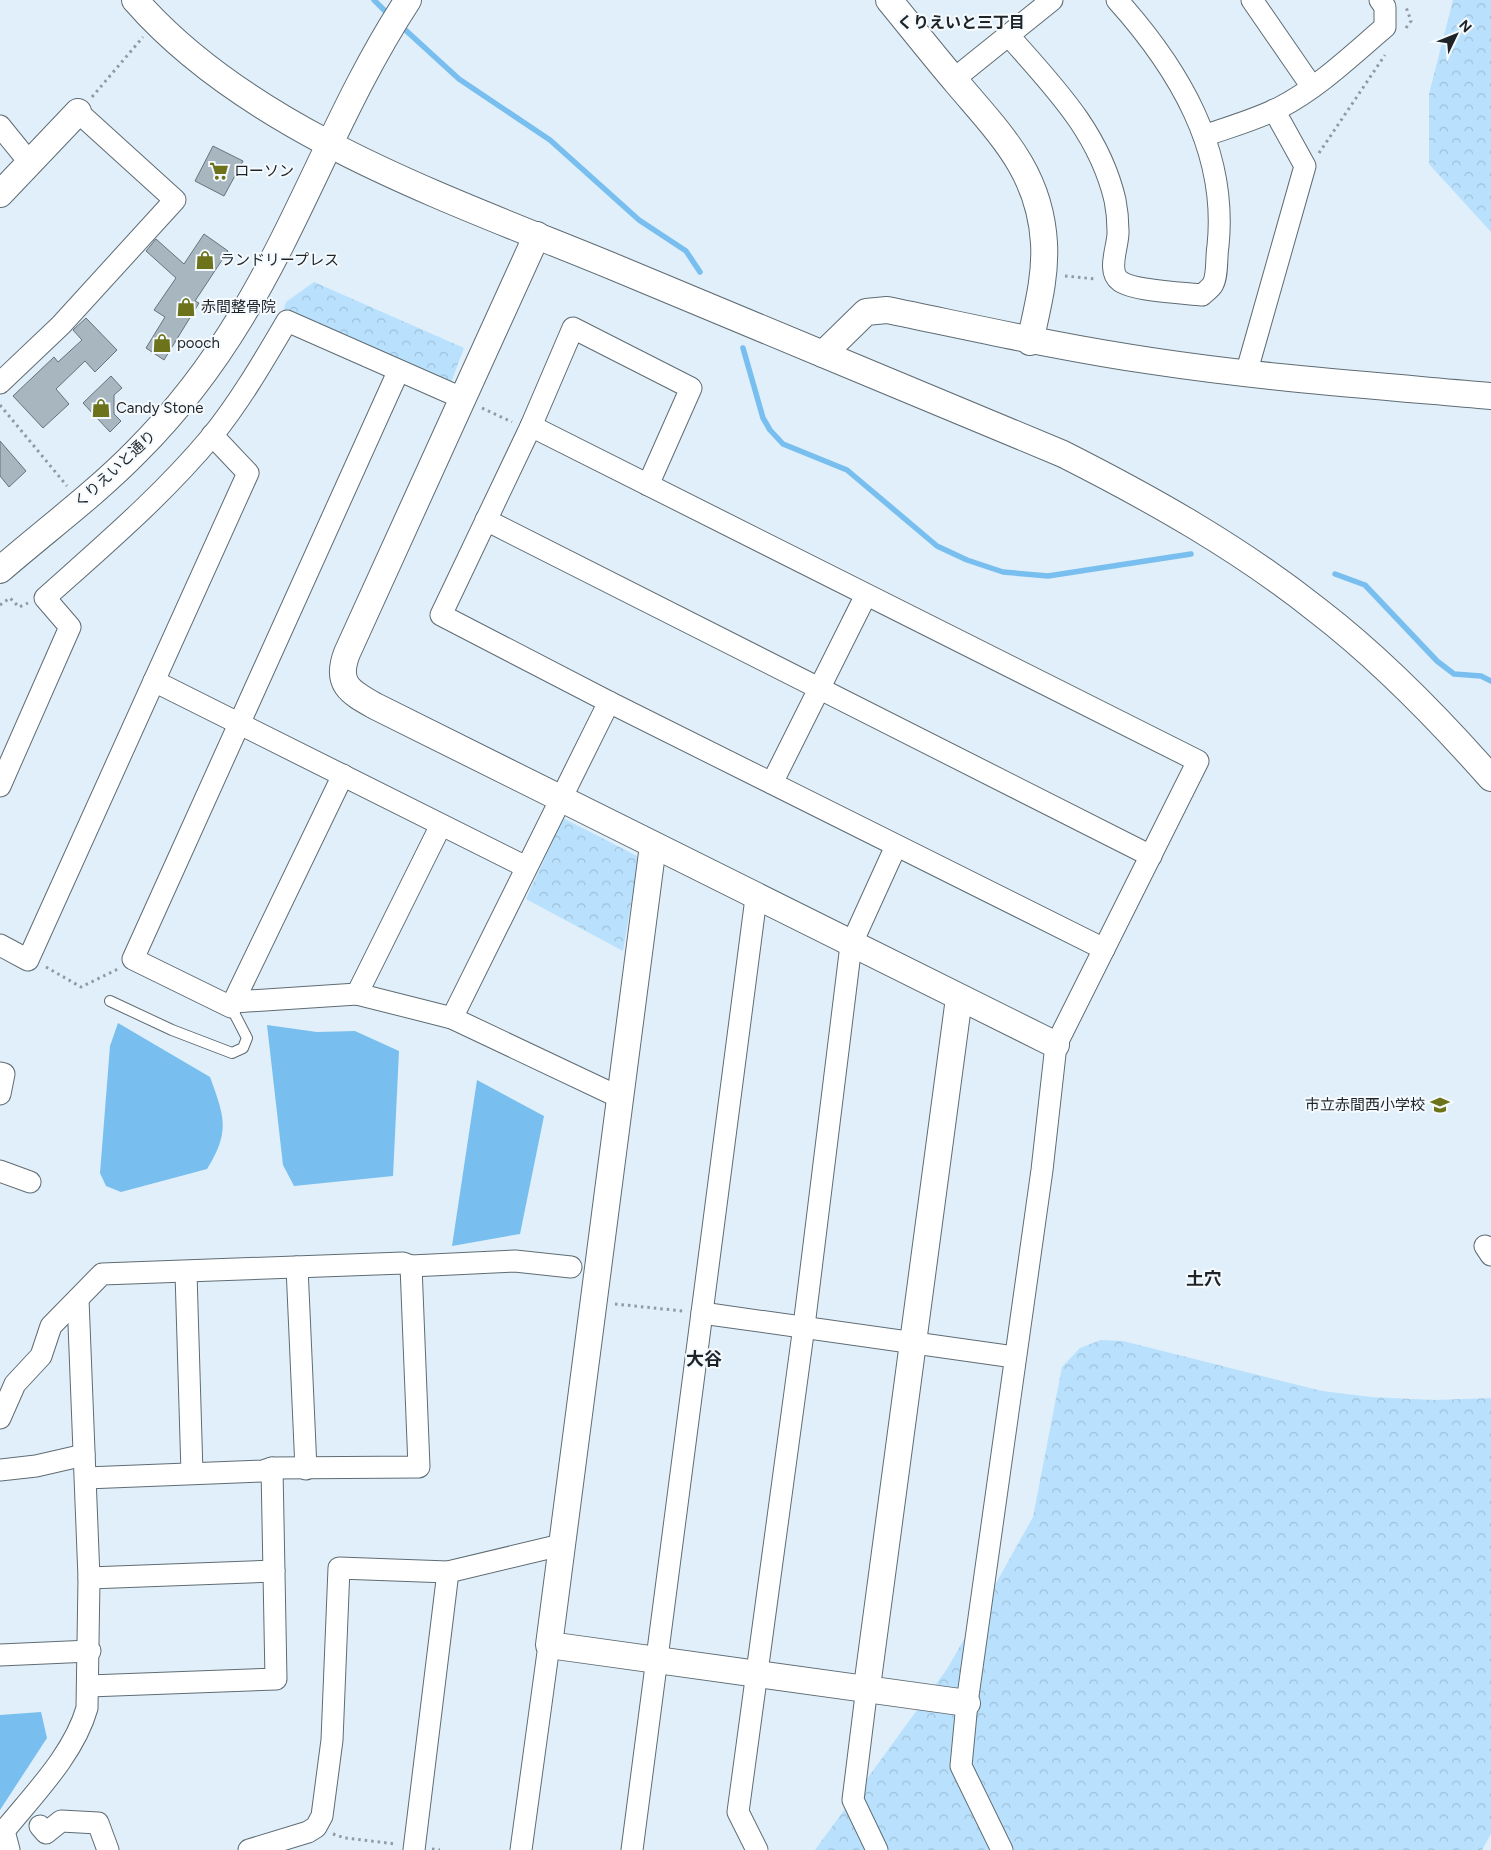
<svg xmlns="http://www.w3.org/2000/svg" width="1491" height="1850" viewBox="0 0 1491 1850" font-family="Figtree,'Noto Sans JP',sans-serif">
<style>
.forest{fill:url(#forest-crowns)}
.water{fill:#78bfef}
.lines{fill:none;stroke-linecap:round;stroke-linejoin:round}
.stream{stroke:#78bfef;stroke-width:5.5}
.building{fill:#a8b6c0;stroke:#66737b}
.service-casing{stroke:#5f6c74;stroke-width:12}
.minor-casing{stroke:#5f6c74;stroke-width:23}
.tertiary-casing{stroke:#5f6c74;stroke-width:28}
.path{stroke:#909aa2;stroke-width:3;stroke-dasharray:2.5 4;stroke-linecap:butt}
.service{stroke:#fff;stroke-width:10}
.minor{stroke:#fff;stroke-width:21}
.tertiary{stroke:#fff;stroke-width:26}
.labels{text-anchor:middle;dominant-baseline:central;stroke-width:4;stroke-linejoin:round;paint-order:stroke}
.poi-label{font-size:15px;fill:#1e2327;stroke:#f5faff;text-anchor:start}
.street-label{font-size:15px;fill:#1e2327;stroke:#f5faff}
.neighbourhood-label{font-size:16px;font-weight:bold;fill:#1e2327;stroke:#f5faff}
.quarter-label{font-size:18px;font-weight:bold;fill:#1e2327;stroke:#f5faff}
</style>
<defs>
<pattern id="forest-crowns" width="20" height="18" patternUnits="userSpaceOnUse" patternTransform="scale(1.25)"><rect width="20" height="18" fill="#b9e1fd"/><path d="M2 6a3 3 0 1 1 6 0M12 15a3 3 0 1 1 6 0" fill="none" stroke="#9fc1d9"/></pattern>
</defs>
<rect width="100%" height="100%" fill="#e0eff9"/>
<g class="forest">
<polygon points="1453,0 1491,0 1491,232 1429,164 1429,94"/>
<polygon points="314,282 464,348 450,385 283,312 286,302"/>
<polygon points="563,818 639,857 623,951 526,899"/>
<polygon points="1101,1340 1123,1341 1322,1391 1371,1397 1434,1400 1491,1398 1491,1834 1482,1850 815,1850 947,1669 995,1585 1033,1517 1062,1367 1080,1348"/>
</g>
<g class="water">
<path d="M118,1023L210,1077C224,1116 231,1131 207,1169L121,1192L106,1186L100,1173L110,1046Z"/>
<polygon points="267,1025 317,1032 355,1031 399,1051 393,1176 294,1186 283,1165"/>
<polygon points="477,1080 544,1116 520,1234 452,1246"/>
<polygon points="41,1712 47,1738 0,1810 0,1715"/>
</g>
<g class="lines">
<g class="stream">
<polyline points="374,0 390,16"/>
<polyline points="401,26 459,79 550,140 639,220 686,251 700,272"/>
<polyline points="743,348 763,418 770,430 783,444 847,470 937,546 967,560 1003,572 1048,576 1191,554"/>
<polyline points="1335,574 1365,585 1437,661 1454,674 1481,676 1491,681"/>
</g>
</g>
<g class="building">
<polygon points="213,146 243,161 224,196 195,181"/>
<polygon points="204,234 228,251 195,301 199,303 164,360 146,348 165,317 154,310 176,278 146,251 156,239 184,264"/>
<polygon points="86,318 117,350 95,372 85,361 56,389 69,404 43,428 13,396 54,357 58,362 82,340 73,330"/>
<polygon points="111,376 122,388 114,395 114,414 121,421 110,432 83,403"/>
<polygon points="0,441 26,471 9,487 0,476"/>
</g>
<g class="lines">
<g class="service-casing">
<polyline id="service" points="110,1001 172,1030 232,1053 243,1048 247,1038 231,1007"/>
</g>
<g class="minor-casing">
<g id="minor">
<polyline points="1252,0 1312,87"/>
<path d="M1009,36C1054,87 1099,132 1115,200C1117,210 1118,221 1118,231C1119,245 1106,271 1120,281C1133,291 1184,293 1202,295C1205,292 1211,288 1213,284C1218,275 1216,256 1218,246C1228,150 1178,68 1117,0"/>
<polyline points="954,79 1052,0"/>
<polyline points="0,126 30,163"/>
<path d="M1204,136C1229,127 1255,120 1279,108C1318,88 1352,55 1385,27V7L1380,0"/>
<polyline points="1246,374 1305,166 1274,110"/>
<polyline points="0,383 61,325 175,200 78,112"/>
<polyline points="531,426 1198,761 1056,1045 1042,1170 967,1703 961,1766 1002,1850"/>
<polyline points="648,485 691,388 573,328 531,426 441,615 609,702 1104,949"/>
<polyline points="486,520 1151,856"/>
<polyline points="154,681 526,867"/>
<polyline points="343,775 231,1007 133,959 398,372"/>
<polyline points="772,783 866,595"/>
<path d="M0,786L70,627L45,598C103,546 162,496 212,436C241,400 264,360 287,321L464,399"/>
<polyline points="441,825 357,994 452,1018 621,1098"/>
<polyline points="0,945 28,960 248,473 212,435"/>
<polyline points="234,1002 357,994"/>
<polyline points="452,1018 609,702"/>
<polyline points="0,1073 4,1074 0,1094"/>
<polyline points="0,1171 30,1182"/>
<polyline points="1485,1246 1491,1255"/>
<polyline points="411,1266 515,1261 571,1267"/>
<polyline points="297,1267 306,1469"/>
<polyline points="186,1273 192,1473"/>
<polyline points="702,1313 1014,1357"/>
<polyline points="0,1418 15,1384 41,1356 51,1326 102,1274 403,1263 411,1266 419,1467 272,1468 263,1471 86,1478"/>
<polyline points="0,1470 36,1466 84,1455"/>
<polyline points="89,1578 274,1571"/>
<polyline points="0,1655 90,1651"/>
<polyline points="89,1686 276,1679 272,1468"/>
<polyline points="867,1687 853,1800 877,1850"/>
<polyline points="40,1826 46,1833 61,1821 98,1823 108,1850"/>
<path d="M4,1831C34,1794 74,1754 87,1708L89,1578L78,1299"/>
<polyline points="4,1831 9,1850"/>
<polyline points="249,1850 308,1832 316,1827 322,1816 332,1740 339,1568 448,1572 561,1545"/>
<polyline points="414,1850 448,1572"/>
<polyline points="521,1850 549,1645"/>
<polyline points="632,1850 756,898"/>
<polyline points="757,1850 738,1812 804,1326 851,945 896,846"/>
</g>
</g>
<g class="tertiary-casing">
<g id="tertiary">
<path d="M135,0C251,133 454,201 614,267C764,329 913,392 1063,454C1152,499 1239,548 1317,610C1381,659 1438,718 1491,778"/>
<path d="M889,0C912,28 934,56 957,83C1000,134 1040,172 1044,243C1046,277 1037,309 1030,342"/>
<polyline points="0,194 78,112"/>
<path d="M537,235L347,653C335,684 350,692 375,706L1056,1045"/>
<path d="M823,354L866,312L887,310C975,328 1062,348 1152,361C1264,378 1378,386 1491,396"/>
<path d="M0,570C46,530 95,494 137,451C177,411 212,365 241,317C303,215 342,100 408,0"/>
<polyline points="653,845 549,1645 967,1703"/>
<polyline points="867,1687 959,998"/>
</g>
</g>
<g class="path">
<polyline points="1406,28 1411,21 1406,7"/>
<polyline points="92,97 143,37"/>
<polyline points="1319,153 1385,55"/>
<polyline points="1065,276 1096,279"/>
<polyline points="0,405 67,486"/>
<polyline points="482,408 512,422"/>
<polyline points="0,605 10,598 19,607 28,603"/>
<polyline points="46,967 81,987 118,969"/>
<polyline points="615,1304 683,1311"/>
<polyline points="333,1834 345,1838 396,1844"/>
<polyline points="432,1849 440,1850"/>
</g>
<use href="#service" class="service"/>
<use href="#minor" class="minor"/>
<use href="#tertiary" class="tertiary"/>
</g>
<defs>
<g id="supermarket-bare" transform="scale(1.5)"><path d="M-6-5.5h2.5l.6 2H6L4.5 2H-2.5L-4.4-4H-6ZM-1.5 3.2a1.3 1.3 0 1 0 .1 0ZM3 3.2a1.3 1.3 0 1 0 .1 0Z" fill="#6c731b" stroke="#f5faff" stroke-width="2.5" paint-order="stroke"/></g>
<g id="shop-bare" transform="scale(1.5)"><path d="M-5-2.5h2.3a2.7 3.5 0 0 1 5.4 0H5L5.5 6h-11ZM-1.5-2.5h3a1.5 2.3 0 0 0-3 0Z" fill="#6c731b" stroke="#f5faff" stroke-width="2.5" paint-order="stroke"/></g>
<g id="school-bare" transform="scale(1.5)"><path d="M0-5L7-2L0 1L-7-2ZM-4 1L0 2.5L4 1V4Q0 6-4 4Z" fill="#6c731b" stroke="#f5faff" stroke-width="2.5" paint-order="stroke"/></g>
</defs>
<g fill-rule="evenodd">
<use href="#supermarket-bare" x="219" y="171"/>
<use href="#shop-bare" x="205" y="260"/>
<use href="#shop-bare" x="186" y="307"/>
<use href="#shop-bare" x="162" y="343"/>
<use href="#shop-bare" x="101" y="408"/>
<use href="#school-bare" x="1440" y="1105"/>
</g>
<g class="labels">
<g class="poi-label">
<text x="234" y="171">ローソン</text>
<text x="220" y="260">ランドリープレス</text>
<text x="201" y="307">赤間整骨院</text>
<text x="177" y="343">pooch</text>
<text x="116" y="408">Candy Stone</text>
<text x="1425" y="1105" text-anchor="end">市立赤間西小学校</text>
</g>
<g class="street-label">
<text transform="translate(115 469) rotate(-43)">くりえいと通り</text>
</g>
<g class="neighbourhood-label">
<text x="961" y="22">くりえいと三丁目</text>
</g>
<g class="quarter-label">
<text x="1204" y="1279">土穴</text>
<text x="704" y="1359">大谷</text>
</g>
</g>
<g transform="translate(1456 35) rotate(47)" stroke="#f5faff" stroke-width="4" paint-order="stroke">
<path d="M0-4L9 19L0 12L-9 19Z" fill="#1e2327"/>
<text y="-8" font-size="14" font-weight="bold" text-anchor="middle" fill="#1e2327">N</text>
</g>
</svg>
